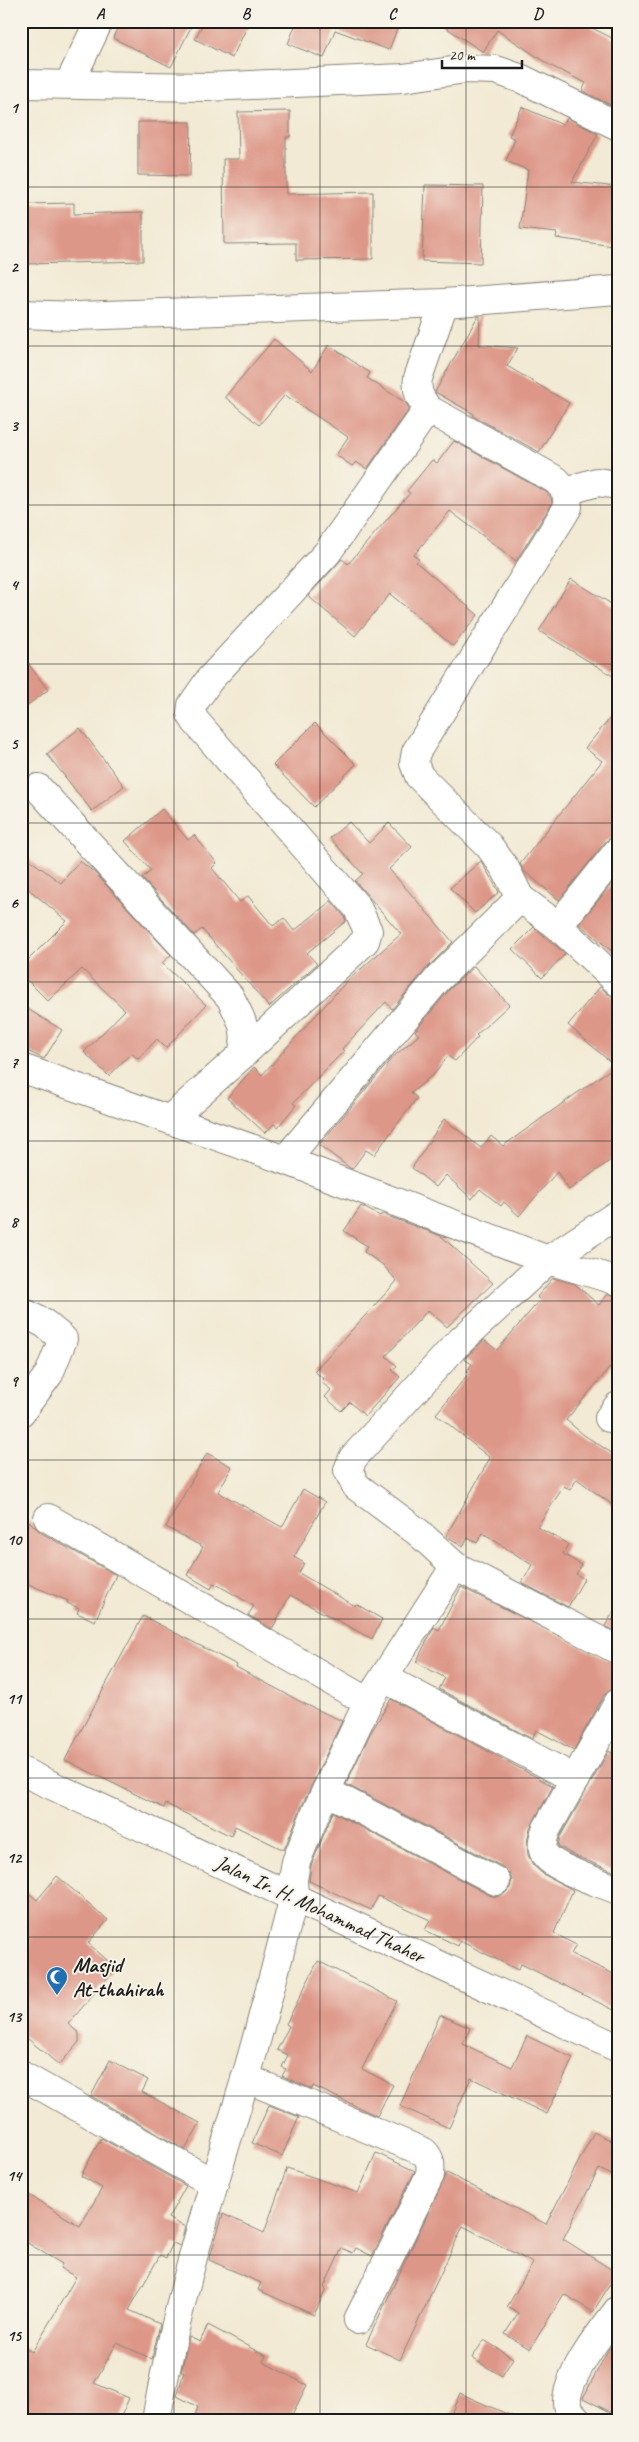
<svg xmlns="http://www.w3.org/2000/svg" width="639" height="2442" viewBox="0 0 639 2442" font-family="Caveat,sans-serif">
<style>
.building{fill:#dd9788}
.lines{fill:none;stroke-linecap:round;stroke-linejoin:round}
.minor-casing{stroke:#878378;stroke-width:30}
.major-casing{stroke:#878378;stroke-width:30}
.minor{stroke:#fff;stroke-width:28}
.major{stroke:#fff;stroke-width:28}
.grid{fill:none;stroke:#1c1c1c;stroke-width:1;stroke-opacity:0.55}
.labels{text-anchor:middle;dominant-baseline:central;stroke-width:4;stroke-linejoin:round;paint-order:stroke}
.street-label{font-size:21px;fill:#1c1c1c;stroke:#f7f3e8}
.poi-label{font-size:21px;font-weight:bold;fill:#1c1c1c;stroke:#f7f3e8;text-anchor:start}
.neatline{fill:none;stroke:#1c1c1c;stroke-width:2}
.grid-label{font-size:16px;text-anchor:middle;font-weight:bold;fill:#1c1c1c}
</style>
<rect width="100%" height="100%" fill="#f7f3e8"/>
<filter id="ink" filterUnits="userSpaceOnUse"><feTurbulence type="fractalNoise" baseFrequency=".02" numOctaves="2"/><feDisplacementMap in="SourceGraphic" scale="10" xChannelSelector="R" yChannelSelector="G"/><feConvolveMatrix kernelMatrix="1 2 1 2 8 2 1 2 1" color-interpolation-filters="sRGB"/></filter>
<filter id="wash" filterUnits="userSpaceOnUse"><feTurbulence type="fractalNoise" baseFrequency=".0096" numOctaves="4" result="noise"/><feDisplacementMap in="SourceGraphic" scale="20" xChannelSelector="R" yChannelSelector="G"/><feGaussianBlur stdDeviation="1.12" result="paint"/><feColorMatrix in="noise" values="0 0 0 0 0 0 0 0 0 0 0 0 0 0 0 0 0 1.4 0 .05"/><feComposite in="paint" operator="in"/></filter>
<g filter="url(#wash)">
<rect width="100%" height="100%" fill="#f2ead4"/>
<g id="blocks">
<g class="building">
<polygon points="121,21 194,21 171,67 113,38"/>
<polygon points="204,21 250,21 232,58 195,39"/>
<polygon points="297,21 400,21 389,50 335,30 324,58 288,44"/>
<polygon points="436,21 578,21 618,41 618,97 613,106 582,91 586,83 551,66 497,30 483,52"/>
<polygon points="522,107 563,125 567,118 598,134 572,182 618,187 618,213 613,246 556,238 557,233 520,229 528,170 506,161 515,139 509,136"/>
<polygon points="290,111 290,137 286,137 286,194 373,192 373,259 296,260 296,243 224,244 223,159 239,159 238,112"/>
<polygon points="138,122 191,122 190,176 138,175"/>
<polygon points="425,185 483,186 481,263 422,261"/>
<polygon points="74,203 74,214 143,212 143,261 27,264 26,204"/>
<polygon points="478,316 480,316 479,345 518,348 507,366 569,403 539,452 473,416 474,414 435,392"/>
<polygon points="274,339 312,371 329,345 370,373 367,378 406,403 409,409 367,469 356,462 352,466 336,455 348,437 285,395 259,425 225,397"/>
<polygon points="454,441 546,492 551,498 552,503 516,561 450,511 414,555 419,559 416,562 478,615 453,646 390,594 355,636 308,596 342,559 348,564 410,493 407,491 432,460 437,463"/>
<polygon points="571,579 618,608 618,679 539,631"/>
<polygon points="21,654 48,690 21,710"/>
<polygon points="618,709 618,836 606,841 559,900 524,871 520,864 602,761 585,748"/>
<polygon points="315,723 356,764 314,807 273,765"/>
<polygon points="80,728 124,786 92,811 47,754"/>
<polygon points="162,809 188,840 194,835 217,863 212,868 240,902 248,896 273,926 284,918 294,931 331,901 344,916 346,921 307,953 317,964 269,1007 202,929 194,935 142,878 151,871 125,841"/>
<polygon points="349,822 369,843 389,823 412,847 389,869 453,942 426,969 392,1009 386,1002 342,1049 344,1051 328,1067 293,1103 296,1105 278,1127 274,1124 265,1133 227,1098 254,1067 262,1075 346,982 401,934 355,881 363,874 330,838"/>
<polygon points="21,853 61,883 80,861 95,873 171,955 162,963 206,1005 166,1048 157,1039 138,1059 131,1053 109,1076 84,1052 125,1010 82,969 48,1001 21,974 21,967 67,921 21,883"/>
<polygon points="481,861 499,892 475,913 450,888"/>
<polygon points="618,876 618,956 579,924"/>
<polygon points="534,927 565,954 542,978 512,949"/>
<polygon points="474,966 509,1005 476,1035 478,1037 455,1061 448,1056 436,1072 411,1093 417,1098 374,1155 366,1150 352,1169 350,1168 319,1145 393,1057 419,1035 415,1031 449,990"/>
<polygon points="600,987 608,994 618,997 618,1155 569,1190 557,1172 519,1216 504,1202 501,1206 480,1189 472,1199 446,1175 436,1187 412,1168 444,1119 481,1148 491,1136 503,1146 615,1066 568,1025"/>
<polygon points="21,1005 62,1030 44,1059 21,1048"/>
<polygon points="361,1206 380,1216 382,1214 441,1236 493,1283 447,1327 428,1310 386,1356 397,1366 392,1370 400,1377 365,1416 350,1402 341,1411 325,1397 331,1390 321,1382 324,1379 314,1371 397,1281 383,1265 364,1252 367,1246 344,1231"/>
<polygon points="553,1278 575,1284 599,1305 608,1294 618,1296 618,1358 566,1420 584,1435 618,1457 618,1509 577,1479 570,1490 564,1486 537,1527 568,1544 563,1554 582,1565 576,1574 584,1579 568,1607 522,1583 532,1565 483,1533 477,1543 468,1538 463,1546 446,1536 490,1458 436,1414 469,1373 467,1371 472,1364 464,1359 484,1340 497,1350 540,1300 537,1297"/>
<polygon points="207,1453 232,1467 218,1492 282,1527 303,1489 325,1502 294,1557 304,1563 299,1573 355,1606 356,1604 382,1619 372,1639 290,1595 272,1629 248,1615 254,1606 214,1583 211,1589 187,1575 203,1547 166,1527"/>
<polygon points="29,1521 40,1532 116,1575 95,1621 77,1613 79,1608 67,1603 68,1601 21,1581 21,1539"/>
<polygon points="461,1587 618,1665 616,1688 604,1695 574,1750 536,1730 532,1739 439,1689 445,1678 416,1662 434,1627 439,1630"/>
<polygon points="618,1604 618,1632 605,1626"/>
<polygon points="143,1616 237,1665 236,1667 305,1704 342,1721 303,1803 284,1850 235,1826 231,1836 166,1804 164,1808 65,1760"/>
<polygon points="391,1699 553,1786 530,1828 527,1843 528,1855 533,1865 543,1874 573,1890 554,1933 576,1945 571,1954 618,1976 618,2012 521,1964 518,1970 460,1941 458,1946 425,1930 430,1920 378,1896 371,1910 309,1881 311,1866 333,1812 489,1895 496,1897 504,1894 510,1888 512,1880 509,1873 503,1867 346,1784 370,1734"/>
<polygon points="609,1751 618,1757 618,1873 575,1856 558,1846 560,1837"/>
<polygon points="57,1876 108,1920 88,1943 116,1968 68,2024 79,2033 79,2042 59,2065 21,2033 21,1886 37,1900"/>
<polygon points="318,1961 397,2001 362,2069 393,2085 377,2116 313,2086 312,2089 282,2076 286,2069 282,2067 288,2055 277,2050 289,2026 286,2024"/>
<polygon points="440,2015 470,2028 463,2044 512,2067 527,2036 573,2058 547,2114 471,2078 449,2128 400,2106"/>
<polygon points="110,2060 148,2080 142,2092 200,2123 185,2150 91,2096"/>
<polygon points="269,2105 299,2117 282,2156 252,2143"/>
<polygon points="594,2132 618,2144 618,2178 599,2169 563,2239 617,2273 593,2312 564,2294 530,2349 505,2334 518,2313 507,2307 533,2263 463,2226 400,2360 366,2344 447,2173 546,2224"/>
<polygon points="101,2138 186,2186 168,2218 185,2227 180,2246 173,2243 166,2258 160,2255 129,2310 160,2324 152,2359 117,2343 94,2383 129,2398 119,2421 21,2421 21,2345 32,2352 76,2277 60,2268 62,2264 21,2239 21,2190 80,2226 102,2188 81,2176"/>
<polygon points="376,2153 415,2171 372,2256 356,2248 353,2253 342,2248 324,2287 326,2289 314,2315 258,2290 261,2283 209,2260 223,2214 264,2233 287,2168 358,2193"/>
<polygon points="208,2325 266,2356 263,2362 307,2385 289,2421 193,2421 198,2407 177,2396 184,2372 181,2372 189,2337 200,2342"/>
<polygon points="618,2336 618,2416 583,2398 608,2350"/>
<polygon points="484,2340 513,2358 502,2376 472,2358"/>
<polygon points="460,2393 475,2400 523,2421 448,2421"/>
</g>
</g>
</g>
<g filter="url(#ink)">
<use href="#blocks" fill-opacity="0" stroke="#878378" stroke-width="1"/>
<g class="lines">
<g class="minor-casing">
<g id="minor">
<polyline points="21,84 207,87 403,78 466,69 496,70 522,79 618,126"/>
<polyline points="69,84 99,21"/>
<path d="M444,303L418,378C416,392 420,398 428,409L556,480L566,491L568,507L416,752L414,763L419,776L489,846L505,868L520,898L558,926L618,982"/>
<polyline points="21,314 77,316 444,303 618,290"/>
<polyline points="566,491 597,482 618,485"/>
<path d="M38,788L230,997C241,1018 249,1031 242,1055L170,1119"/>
<polyline points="558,926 618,851"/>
<polyline points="242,1055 365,941 368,931 357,907 196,722 191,714 192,705 210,679 327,553 428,409"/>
<polyline points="21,1068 285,1160 548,1260 618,1281"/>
<polyline points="285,1160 438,979 520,898"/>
<polyline points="21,1311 45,1324 63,1339 49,1374 21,1412"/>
<polyline points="609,1418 618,1406"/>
<polyline points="48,1518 368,1702"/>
<polyline points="455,1566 618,1650"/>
<polyline points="384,1678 575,1779"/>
<path d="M618,1703L546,1830C543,1838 540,1849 546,1856C556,1869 601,1883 618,1890"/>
<polyline points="326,1791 496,1881"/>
<polyline points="21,2075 213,2183"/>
<path d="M245,2078L424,2152C431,2159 431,2165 430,2175L358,2320"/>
<path d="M156,2421C176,2305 211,2192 245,2080C263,2019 278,1958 294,1897L293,1880L296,1862L317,1810L368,1702L455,1566L419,1533L356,1486L348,1470L353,1458L455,1346L548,1260L618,1214"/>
<path d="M578,2421C575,2417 570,2412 568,2408C559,2385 604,2328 618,2310"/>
</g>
</g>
<g class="major-casing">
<polyline id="major" points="21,1771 618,2048"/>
</g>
<use href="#minor" class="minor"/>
<use href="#major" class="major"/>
</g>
</g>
<path class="grid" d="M174,21V2421M320,21V2421M466,21V2421M21,187H618M21,346H618M21,505H618M21,664H618M21,823H618M21,982H618M21,1141H618M21,1301H618M21,1460H618M21,1619H618M21,1778H618M21,1937H618M21,2096H618M21,2255H618"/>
<defs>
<g id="mosque-pin" transform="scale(1.125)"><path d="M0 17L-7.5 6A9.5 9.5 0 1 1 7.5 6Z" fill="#1f6fb2" stroke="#f7f3e8"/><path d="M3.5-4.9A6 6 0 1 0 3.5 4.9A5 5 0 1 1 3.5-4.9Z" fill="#fff"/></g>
</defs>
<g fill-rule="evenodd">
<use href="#mosque-pin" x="57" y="1977"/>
</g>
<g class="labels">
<g class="street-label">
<text transform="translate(320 1909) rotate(25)">Jalan Ir. H. Mohammad Thaher</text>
</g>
<g class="poi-label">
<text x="73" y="1965">Masjid<tspan x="73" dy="24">At-thahirah</tspan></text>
</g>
</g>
<rect width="639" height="2442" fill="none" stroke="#f7f3e8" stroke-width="55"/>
<path d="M442 60v8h80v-8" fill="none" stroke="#1c1c1c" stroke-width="2.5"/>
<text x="449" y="60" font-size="15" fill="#1c1c1c" stroke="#f7f3e8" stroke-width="4" paint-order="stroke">20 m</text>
<rect x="28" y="28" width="584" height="2386" class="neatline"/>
<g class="grid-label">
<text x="100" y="19">A</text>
<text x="246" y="19">B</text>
<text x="392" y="19">C</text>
<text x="538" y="19">D</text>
<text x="14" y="113">1</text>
<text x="14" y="272">2</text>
<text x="14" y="431">3</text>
<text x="14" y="590">4</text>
<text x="14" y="749">5</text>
<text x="14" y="908">6</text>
<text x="14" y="1068">7</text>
<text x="14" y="1227">8</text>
<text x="14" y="1386">9</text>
<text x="14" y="1545">10</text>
<text x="14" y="1704">11</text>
<text x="14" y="1863">12</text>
<text x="14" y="2022">13</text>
<text x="14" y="2181">14</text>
<text x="14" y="2341">15</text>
</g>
</svg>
